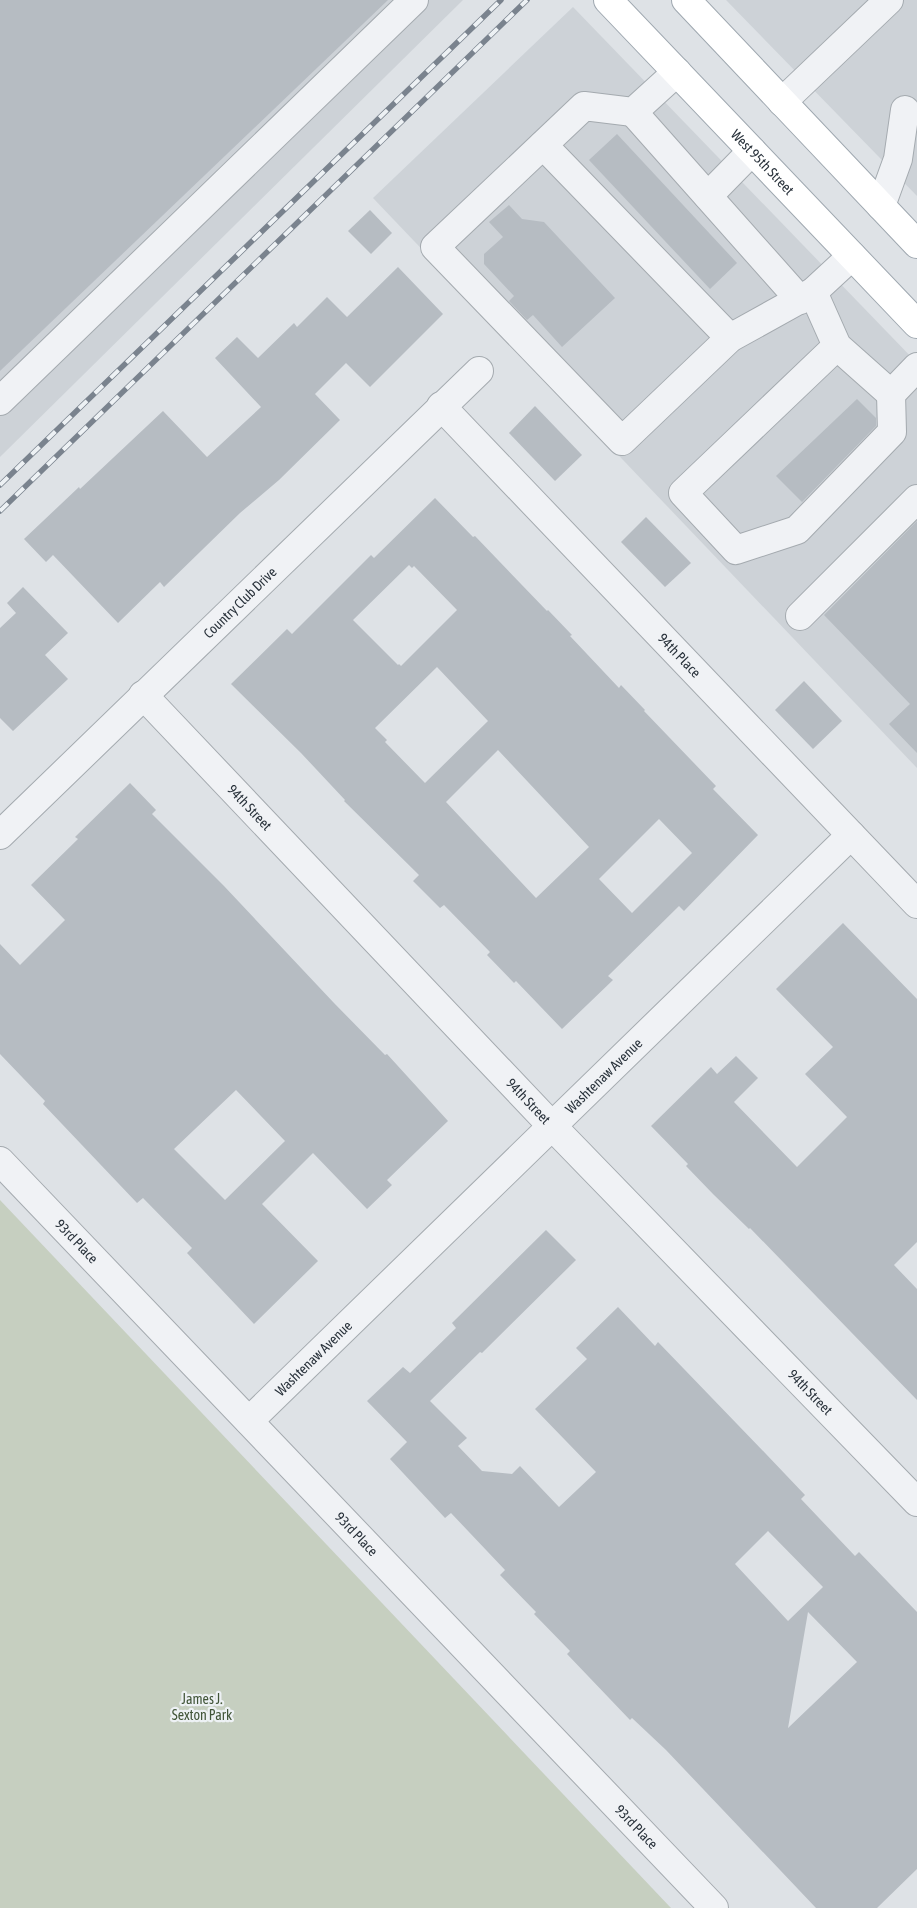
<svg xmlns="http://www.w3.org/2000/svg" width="917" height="1908" viewBox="0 0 917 1908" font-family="'Asap Condensed',sans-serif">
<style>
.built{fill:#cdd2d7}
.green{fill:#c6cfc0}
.building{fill:#b6bcc2;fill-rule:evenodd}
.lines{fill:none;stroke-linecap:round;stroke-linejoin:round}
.minor-casing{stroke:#a4aaaf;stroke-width:30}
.major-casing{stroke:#9fa8b0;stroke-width:30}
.minor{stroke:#f0f2f5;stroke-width:28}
.major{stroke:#fff;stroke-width:28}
.rail-casing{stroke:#7a838e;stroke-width:5.5}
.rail{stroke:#edf1f4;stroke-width:4;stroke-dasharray:11;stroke-linecap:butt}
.labels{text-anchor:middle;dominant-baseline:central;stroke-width:4.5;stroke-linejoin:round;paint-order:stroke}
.street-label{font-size:14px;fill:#29323b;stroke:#edf1f4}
.park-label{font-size:14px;fill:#415538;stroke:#edf1f4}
</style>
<rect width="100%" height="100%" fill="#dee2e6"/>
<g class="built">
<polygon points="0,0 463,0 0,457"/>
<polygon points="726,0 917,0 917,196"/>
<polygon points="573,7 917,363 917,768 373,198"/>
</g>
<polygon class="green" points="0,1200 671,1908 0,1908"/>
<g class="building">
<polygon points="0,0 388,0 0,371"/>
<polygon points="617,134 737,263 710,289 589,160"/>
<polygon points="509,205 522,219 544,222 615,298 562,347 533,315 527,320 509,301 514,296 484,264 484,254 503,237 489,222"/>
<polygon points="370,210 392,233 371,254 348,231"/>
<polygon points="398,267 443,314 370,387 346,363 315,394 340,420 279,480 240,513 164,587 160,582 118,623 53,555 46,562 24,539 79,487 80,489 163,411 207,457 261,407 215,358 237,337 258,358 294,323 297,327 327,297 347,317"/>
<polygon points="857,399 876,418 876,426 802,502 776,476"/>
<polygon points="535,406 582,455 555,481 509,433"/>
<path d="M435,498L473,537L475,536L547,611L548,610L572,635L570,636L619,688L621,685L645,710L644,711L716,786L713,789L758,835L684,911L679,906L608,976L613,980L562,1029L516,981L514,983L487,955L490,952L444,905L440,908L413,881L419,875L344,801L345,800L301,753L231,684L287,629L292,634L371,555L374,558ZM409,565L412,568L414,566L457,610L401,666L399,664L398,665L353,620ZM437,667L488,721L425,783L385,742L387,740L375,728ZM498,750L589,847L536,898L446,802ZM659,819L692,853L632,913L599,879Z"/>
<polygon points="646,517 691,563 665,587 621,542"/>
<polygon points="917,521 917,753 889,724 910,704 824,615"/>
<polygon points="23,587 68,633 45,655 68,679 13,731 0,718 0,628 16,613 7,603"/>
<polygon points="804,681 842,721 813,749 775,710"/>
<path d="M130,783L156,810L152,814L224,886L334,1003L385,1055L387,1054L448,1121L387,1180L392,1185L367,1209L313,1153L262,1204L318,1261L254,1324L187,1253L192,1248L143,1198L137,1203L43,1104L45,1101L0,1054V944L20,965L65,920L31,885L78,839L75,837ZM236,1090L285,1141L225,1200L174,1149Z"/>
<polygon points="843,923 917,999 917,1242 894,1265 917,1289 917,1400 750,1228 749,1229 713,1194 686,1166 688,1164 651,1126 711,1067 717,1074 736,1056 758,1078 734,1102 797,1167 847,1117 805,1074 833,1047 776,989"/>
<path d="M546,1230L576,1260L482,1353L480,1352L430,1401L467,1438L458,1446L482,1471L512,1474L520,1466L559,1507L596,1472L535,1409L587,1359L576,1348L618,1307L655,1346L658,1342L766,1454L805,1495L801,1499L855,1556L859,1552L917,1612V1869L877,1908H816L666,1750L632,1718L630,1720L567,1654L570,1651L534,1614L536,1612L500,1575L505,1570L451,1513L445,1518L390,1459L407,1442L367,1401L403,1367L410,1373L456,1328L452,1323ZM768,1531L823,1587L788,1621L735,1564ZM808,1612L857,1662L788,1728Z"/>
</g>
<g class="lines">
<g class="minor-casing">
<g id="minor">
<polyline points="677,72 633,112 584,106 435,247 622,441 730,338 813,292"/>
<polyline points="782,102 889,0"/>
<polyline points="633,112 800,300"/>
<polyline points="543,145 730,338"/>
<polyline points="708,196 752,151"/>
<polyline points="881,206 898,159 905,110"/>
<polyline points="852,256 813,292 837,346 891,394 917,367"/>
<polyline points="837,346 683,493 736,550 797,530 892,432 891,394"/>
<polyline points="0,401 414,0"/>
<path id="s1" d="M441,406L917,904"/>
<polyline points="800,616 917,499"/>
<path id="s2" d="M143,695L552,1126L917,1502"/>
<path id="s3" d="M0,835L479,371"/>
<path id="s4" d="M0,1161L714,1908"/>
<path id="s5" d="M249,1421L851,835"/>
</g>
</g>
<g class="major-casing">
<g id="major">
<path id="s6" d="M608,0L917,324"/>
<polyline points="686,0 917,244"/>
</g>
</g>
<use href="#minor" class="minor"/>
<use href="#major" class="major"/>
<g class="rail-casing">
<g id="rail">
<polyline points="0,485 501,0"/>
<polyline points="0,511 527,0"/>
</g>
</g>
<use href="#rail" class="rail"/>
</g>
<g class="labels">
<g class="street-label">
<text stroke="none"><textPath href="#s6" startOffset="224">West 95th Street</textPath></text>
<text stroke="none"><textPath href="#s3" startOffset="334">Country Club Drive</textPath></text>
<text stroke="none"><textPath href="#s1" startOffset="345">94th Place</textPath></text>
<text stroke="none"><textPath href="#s2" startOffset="155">94th Street</textPath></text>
<text stroke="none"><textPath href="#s5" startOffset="495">Washtenaw Avenue</textPath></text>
<text stroke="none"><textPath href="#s2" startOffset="560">94th Street</textPath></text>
<text stroke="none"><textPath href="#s4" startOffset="111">93rd Place</textPath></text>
<text stroke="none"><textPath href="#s5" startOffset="90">Washtenaw Avenue</textPath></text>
<text stroke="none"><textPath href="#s2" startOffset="965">94th Street</textPath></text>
<text stroke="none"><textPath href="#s4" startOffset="516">93rd Place</textPath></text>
<text stroke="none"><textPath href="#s4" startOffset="921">93rd Place</textPath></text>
</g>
<g class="park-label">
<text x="202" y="1699">James J.<tspan x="202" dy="16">Sexton Park</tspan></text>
</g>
</g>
</svg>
